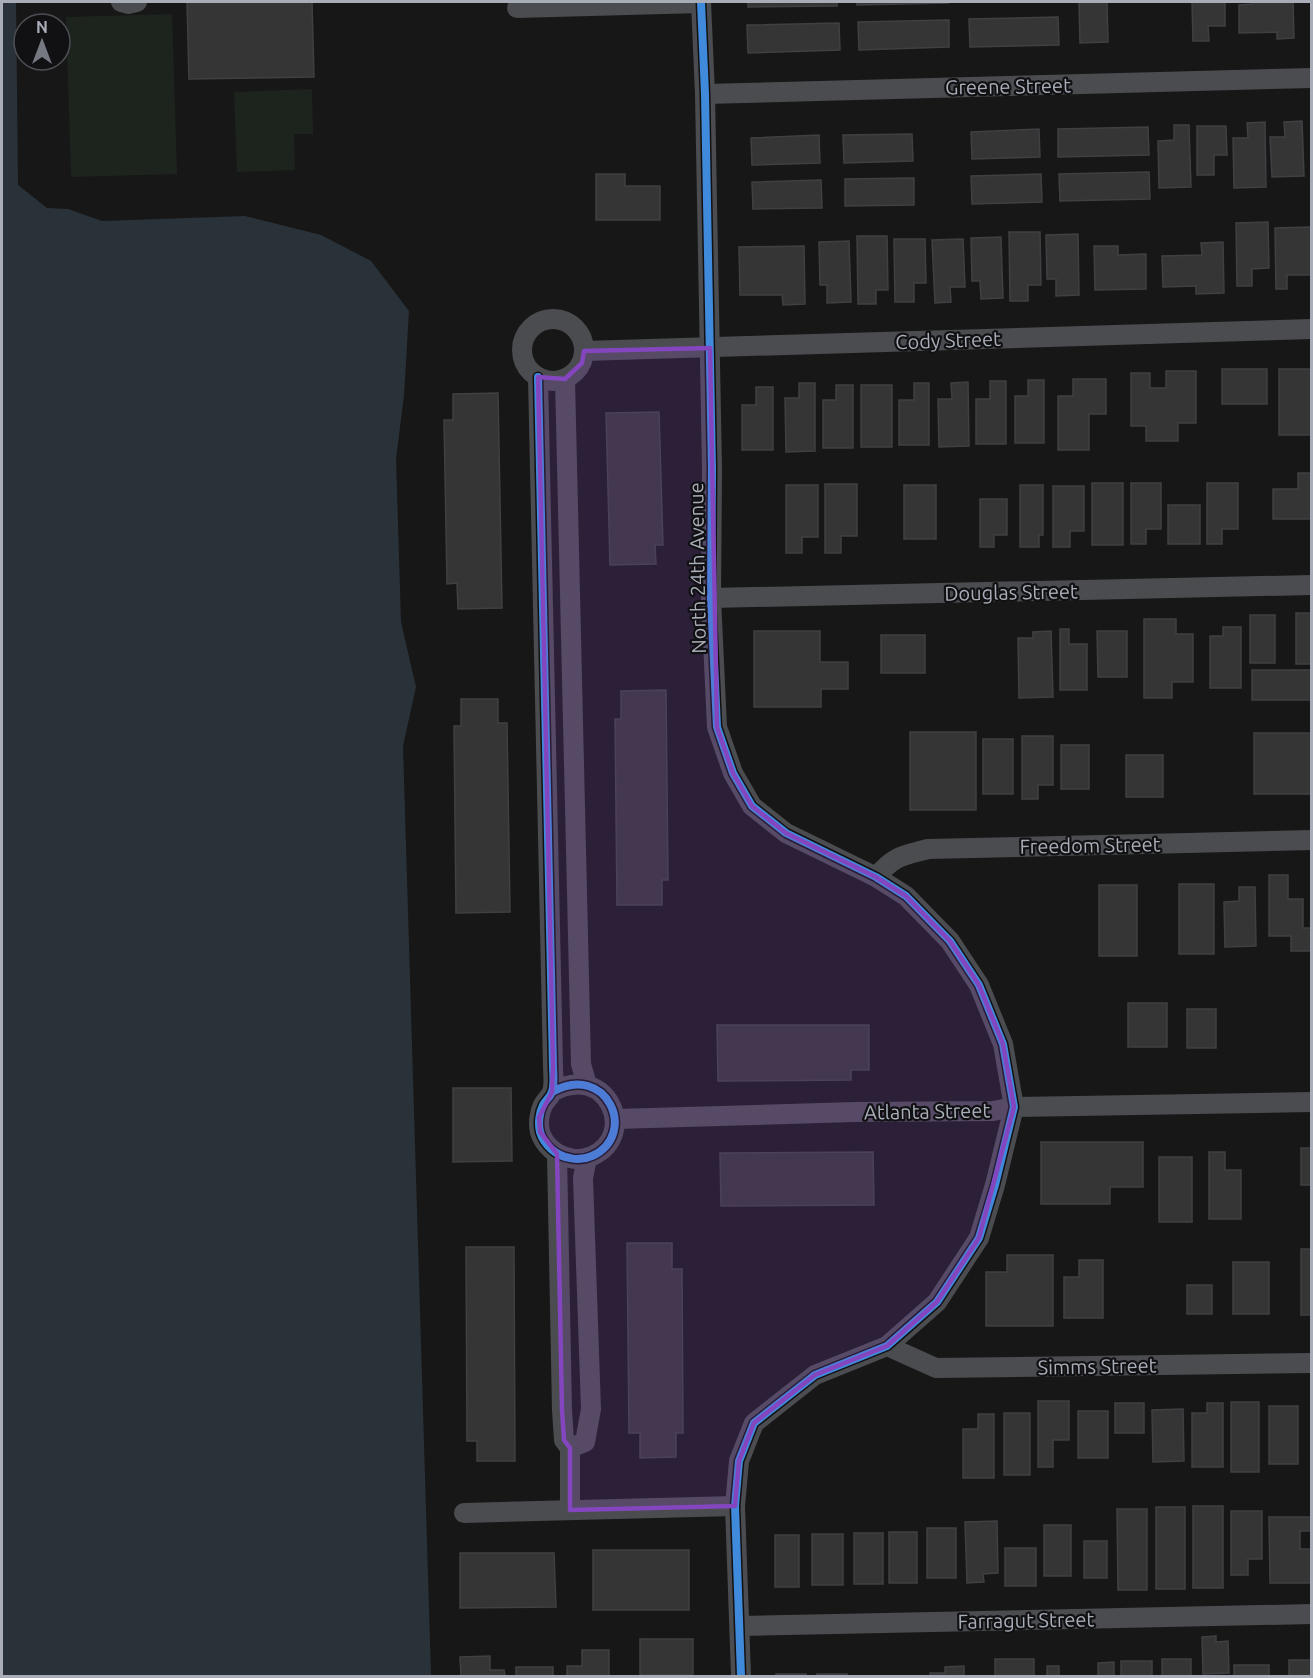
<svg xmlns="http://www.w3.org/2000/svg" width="1313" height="1678" viewBox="0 0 1313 1678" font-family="Ubuntu,sans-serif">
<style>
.green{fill:#1d241e}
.water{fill:#2a3239}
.building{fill:#353536;stroke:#3f4043;stroke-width:1.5}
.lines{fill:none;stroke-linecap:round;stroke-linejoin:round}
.minor{stroke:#4b4c50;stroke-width:20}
.cycleway-casing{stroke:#111113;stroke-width:11}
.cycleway{stroke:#408adc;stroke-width:8}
.marked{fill:#8446be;fill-opacity:0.2;stroke:#8446be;stroke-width:4.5;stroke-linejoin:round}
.labels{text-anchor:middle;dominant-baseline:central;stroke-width:4.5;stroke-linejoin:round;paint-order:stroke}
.street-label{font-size:20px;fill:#a8adb8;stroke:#111113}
</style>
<rect width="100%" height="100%" fill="#171717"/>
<g class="green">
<polygon points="172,14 177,174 71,177 66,17"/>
<polygon points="312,89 313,134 294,134 295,170 237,172 234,92"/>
</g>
<polygon class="water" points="2,2 16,2 18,185 47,208 68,209 102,221 245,216 321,235 371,261 409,311 404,395 396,459 401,622 416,687 403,746 431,1676 2,1676"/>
<g class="building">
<polygon points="187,2 312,2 314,77 189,79"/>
<polygon points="748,2 837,2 837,6 748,7"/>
<polygon points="857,2 948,2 948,3 857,5"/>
<polygon points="1079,2 1107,2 1108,42 1080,43"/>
<polygon points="1192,2 1225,2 1225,26 1208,26 1209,41 1193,41"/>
<polygon points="1253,2 1293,2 1294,38 1277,39 1277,32 1239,33 1239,5 1253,4"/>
<polygon points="1058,17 1059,45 970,47 969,19"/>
<polygon points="949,20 949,47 859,50 858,22"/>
<polygon points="839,23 840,50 748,53 747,25"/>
<polygon points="1302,121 1304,176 1272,177 1270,137 1285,137 1284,122"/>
<polygon points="1265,122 1266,187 1234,188 1233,138 1248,138 1247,123"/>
<polygon points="1174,125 1189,125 1191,187 1159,188 1158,141 1174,140"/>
<polygon points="1197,126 1226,126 1227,155 1214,155 1214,175 1197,175"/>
<polygon points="1148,127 1149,155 1058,157 1058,129"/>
<polygon points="1039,129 1040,157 972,159 971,132"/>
<polygon points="912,134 913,161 844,163 843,135"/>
<polygon points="819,135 820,163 752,165 751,138"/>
<polygon points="1149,172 1150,199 1060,201 1059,174"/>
<polygon points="596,174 625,174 625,186 660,186 660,220 596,220"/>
<polygon points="1041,174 1042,202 972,204 971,176"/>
<polygon points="914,178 914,205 845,206 845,179"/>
<polygon points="821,180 822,208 753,209 752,182"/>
<polygon points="1268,222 1269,268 1252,269 1252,286 1237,286 1236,223"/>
<polygon points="1311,227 1311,275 1287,275 1287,289 1276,289 1275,228"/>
<polygon points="1009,232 1040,232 1041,285 1028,285 1028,301 1010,301"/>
<polygon points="1078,234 1079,295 1056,296 1056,279 1047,279 1046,235"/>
<polygon points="857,236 887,236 888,290 876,290 876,304 858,304"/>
<polygon points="1001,237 1003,298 981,299 980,281 972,281 971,238"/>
<polygon points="894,239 925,239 926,283 914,283 914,302 895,302"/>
<polygon points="963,239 965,287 950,287 951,302 935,303 932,240"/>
<polygon points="849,241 851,302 827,303 827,285 820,285 819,242"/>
<polygon points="1223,242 1224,293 1196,294 1196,286 1163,287 1162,256 1202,255 1201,243"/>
<polygon points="804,246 805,304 783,305 782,295 740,295 739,247"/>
<polygon points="1094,246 1118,246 1118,255 1146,254 1146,289 1095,290"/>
<rect x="1222" y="369" width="45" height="35"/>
<rect x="1279" y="369" width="33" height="66"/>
<polygon points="1166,371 1196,371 1196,423 1178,423 1178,441 1146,441 1146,426 1131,426 1131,373 1150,373 1150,388 1166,388"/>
<polygon points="1073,379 1106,379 1106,414 1089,414 1089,450 1058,450 1058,396 1073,396"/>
<polygon points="1028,380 1044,380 1044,443 1015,443 1015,396 1028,396"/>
<polygon points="990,381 1006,381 1006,444 976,444 976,399 990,399"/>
<polygon points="968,382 969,446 939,447 938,399 952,399 951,383"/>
<polygon points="799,383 815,383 815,451 786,452 785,398 799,398"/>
<polygon points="914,383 929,383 929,445 899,445 899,400 914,400"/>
<polygon points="836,385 853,385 853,448 823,448 823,400 836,400"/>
<rect x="861" y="385" width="31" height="62"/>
<polygon points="756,387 773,387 773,450 742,450 742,405 756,405"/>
<polygon points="498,393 502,608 458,609 457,583 447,584 444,420 453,420 453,394"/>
<polygon points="659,412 663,545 655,545 656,564 610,565 606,413"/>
<polygon points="1298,473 1312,473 1312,519 1273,519 1273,489 1298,489"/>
<rect x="1092" y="483" width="31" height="62"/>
<polygon points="1131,483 1161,483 1161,529 1146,529 1146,544 1131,544"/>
<polygon points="1207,483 1238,483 1238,529 1222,529 1222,544 1207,544"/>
<polygon points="825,484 857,484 857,536 841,536 841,553 825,553"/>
<polygon points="786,485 818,485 818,537 802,537 802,553 786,553"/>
<rect x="904" y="485" width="32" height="54"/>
<polygon points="1020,485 1043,485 1043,535 1039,535 1039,547 1020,547"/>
<polygon points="1053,486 1084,486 1084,531 1070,531 1070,547 1053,547"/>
<polygon points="980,499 1007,499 1007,535 994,535 994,547 980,547"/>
<rect x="1168" y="505" width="32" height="39"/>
<rect x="1296" y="613" width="16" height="51"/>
<rect x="1250" y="615" width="25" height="48"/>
<polygon points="1144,619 1176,619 1176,634 1193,634 1193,682 1172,682 1172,698 1144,698"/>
<polygon points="1223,627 1241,627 1241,688 1210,688 1210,636 1223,636"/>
<polygon points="1060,629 1069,629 1069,644 1087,644 1087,690 1060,690"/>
<polygon points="754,631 820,631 820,662 848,662 848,689 821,689 821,707 754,707"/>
<polygon points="1051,631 1053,697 1019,698 1018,638 1033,638 1033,632"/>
<polygon points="1097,631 1127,631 1127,677 1098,677"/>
<rect x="881" y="635" width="44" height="38"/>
<rect x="1252" y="670" width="60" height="30"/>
<polygon points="666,690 668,880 662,880 662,905 617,905 615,719 621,719 621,691"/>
<polygon points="461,699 498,699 498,723 507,723 510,912 456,913 454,726 461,726"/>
<rect x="910" y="732" width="66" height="78"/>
<rect x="1254" y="733" width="58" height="61"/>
<polygon points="1022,736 1053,736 1053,785 1038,785 1038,799 1022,799"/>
<rect x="983" y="739" width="30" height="55"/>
<rect x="1061" y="745" width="28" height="44"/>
<rect x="1126" y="755" width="37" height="42"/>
<polygon points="1269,875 1288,875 1288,899 1303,899 1303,928 1312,928 1312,951 1291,951 1291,936 1269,936"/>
<rect x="1179" y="884" width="35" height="70"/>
<rect x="1099" y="885" width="38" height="71"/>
<polygon points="1239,887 1255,887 1256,946 1225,947 1224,902 1239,901"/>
<rect x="1128" y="1003" width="39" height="44"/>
<rect x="1187" y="1009" width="29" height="39"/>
<polygon points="717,1025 869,1025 869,1070 851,1070 851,1080 718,1081"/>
<polygon points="453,1088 511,1088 512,1161 453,1162"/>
<polygon points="1041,1142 1143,1142 1143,1187 1110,1187 1110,1204 1041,1204"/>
<rect x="1301" y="1148" width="11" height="37"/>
<polygon points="873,1152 874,1205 721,1206 720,1153"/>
<polygon points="1209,1152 1225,1152 1225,1170 1241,1170 1241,1219 1209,1219"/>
<rect x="1159" y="1157" width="33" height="65"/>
<polygon points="627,1243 672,1243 672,1269 682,1269 683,1433 676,1433 676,1457 640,1458 640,1433 629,1433"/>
<polygon points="466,1247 514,1247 515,1461 477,1461 477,1441 467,1441"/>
<rect x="1301" y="1249" width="11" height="66"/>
<polygon points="1007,1255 1053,1255 1053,1326 986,1326 986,1272 1007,1272"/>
<polygon points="1079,1260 1103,1260 1103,1318 1064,1318 1064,1277 1079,1277"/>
<rect x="1233" y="1262" width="36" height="52"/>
<rect x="1187" y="1285" width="25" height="29"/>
<polygon points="1038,1401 1069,1401 1069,1440 1053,1440 1053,1467 1038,1467"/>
<rect x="1231" y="1402" width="28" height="70"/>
<rect x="1115" y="1403" width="29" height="30"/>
<polygon points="1207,1403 1223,1403 1223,1467 1192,1467 1192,1413 1207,1413"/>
<rect x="1269" y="1406" width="29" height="58"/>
<polygon points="1183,1409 1184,1461 1153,1462 1152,1410"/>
<rect x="1078" y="1411" width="30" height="47"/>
<rect x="1004" y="1413" width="26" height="62"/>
<polygon points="978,1414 994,1414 994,1478 963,1478 963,1429 978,1429"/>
<rect x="1193" y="1506" width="30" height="82"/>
<rect x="1156" y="1507" width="29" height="82"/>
<polygon points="1117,1509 1147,1509 1147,1590 1118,1590"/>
<polygon points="1231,1511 1262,1511 1262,1559 1248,1559 1248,1575 1231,1575"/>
<polygon points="1269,1517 1312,1517 1312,1531 1300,1531 1300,1549 1312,1549 1312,1583 1270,1583"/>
<polygon points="997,1521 998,1573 983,1574 984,1582 967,1583 965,1522"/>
<rect x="1044" y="1525" width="27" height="51"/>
<rect x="927" y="1528" width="29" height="50"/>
<rect x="889" y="1532" width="28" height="51"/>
<rect x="854" y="1533" width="29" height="51"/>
<rect x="812" y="1534" width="31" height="51"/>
<rect x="775" y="1535" width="24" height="52"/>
<rect x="1084" y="1541" width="23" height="37"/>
<rect x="1005" y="1548" width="31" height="38"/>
<rect x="593" y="1550" width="96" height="60"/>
<polygon points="460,1553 554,1553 556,1607 460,1608"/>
<polygon points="1216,1636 1216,1642 1228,1641 1229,1673 1203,1674 1202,1637"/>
<rect x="640" y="1639" width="53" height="36"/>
<polygon points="582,1650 609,1650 609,1676 567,1676 567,1666 582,1666"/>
<polygon points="490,1656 490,1670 504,1670 505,1676 461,1676 460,1657"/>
<rect x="995" y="1659" width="39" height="17"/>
<rect x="1162" y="1659" width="29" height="17"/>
<rect x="1289" y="1660" width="23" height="16"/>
<rect x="1121" y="1661" width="31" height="15"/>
<polygon points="1114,1662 1114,1676 1098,1676 1098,1663"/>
<rect x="1234" y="1665" width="35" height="11"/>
<polygon points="964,1666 964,1676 930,1676 930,1673 945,1673 945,1667"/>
<rect x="1047" y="1666" width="12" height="10"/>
<rect x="516" y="1667" width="37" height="9"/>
<rect x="776" y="1674" width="30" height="2"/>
<rect x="817" y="1674" width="30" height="2"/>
</g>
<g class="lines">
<g class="minor">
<polyline points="121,2 128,4 137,2"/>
<polyline points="701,2 705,94 712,469 711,598 717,727 733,773 752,806 786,833 876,877 906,896 950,941 979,985 1003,1044 1014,1107 995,1185 979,1238 937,1302 887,1346 815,1375 754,1423 739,1461 735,1506 741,1676"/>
<polyline points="517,8 701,3"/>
<polyline points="705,94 1312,78"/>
<circle cx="553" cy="350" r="31"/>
<polyline points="584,351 1312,329"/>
<path d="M538,377L553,1066C553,1074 555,1087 551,1094C549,1098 545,1101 543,1105C539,1113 538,1124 540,1132C544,1145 556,1156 570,1158C577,1160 585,1159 592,1156C639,1135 607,1061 552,1092"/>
<polyline points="565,379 581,1064 587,1085"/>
<polyline points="711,598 1312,585"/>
<path d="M876,877C895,855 902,856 928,849L1312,840"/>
<polyline points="615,1119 855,1112 993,1111 1014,1107 1312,1102"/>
<polyline points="557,1154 562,1410 564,1440 570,1448 570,1510"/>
<polyline points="887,1346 936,1368 1312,1363"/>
<polyline points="570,1448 585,1442 591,1409 583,1178 587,1158"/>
<polyline points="464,1513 735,1506"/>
<polyline points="740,1626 1312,1614"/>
</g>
<g class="cycleway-casing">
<g id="cycleway">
<polyline points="701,2 705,94 712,469 711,598 717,727 733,773 752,806 786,833 876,877 906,896 950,941 979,985 1003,1044 1014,1107 995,1185 979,1238 937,1302 887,1346 815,1375 754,1423 739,1461 735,1506 741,1676"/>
<path d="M538,377L553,1066C553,1074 555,1087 551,1094C549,1098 545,1101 543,1105C539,1113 538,1124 540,1132C544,1145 556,1156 570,1158C577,1160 585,1159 592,1156C639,1135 607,1061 552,1092"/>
</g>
</g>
<use href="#cycleway" class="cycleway"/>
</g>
<path class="marked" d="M710,348L717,727L733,773L752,806L786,833L876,877L906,896L950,941L979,985L1003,1044L1014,1107L979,1238L937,1302L887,1346L815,1375L754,1423L739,1461L735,1506L570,1510V1448L564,1440L562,1410L557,1154L540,1132L539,1117L552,1092L553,1066L538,377L565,379L582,363L584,351Z"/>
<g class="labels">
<g class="street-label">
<text transform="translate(1008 86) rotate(-1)">Greene Street</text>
<text transform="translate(948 340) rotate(-2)">Cody Street</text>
<text transform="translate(697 568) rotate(-91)">North 24th Avenue</text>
<text transform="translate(1011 592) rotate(-1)">Douglas Street</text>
<text transform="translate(1090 845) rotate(-1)">Freedom Street</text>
<text transform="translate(927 1111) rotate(-1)">Atlanta Street</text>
<text transform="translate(1097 1366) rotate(-1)">Simms Street</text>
<text transform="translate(1026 1620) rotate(-1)">Farragut Street</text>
</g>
</g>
<rect width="1313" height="1678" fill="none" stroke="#a8adb8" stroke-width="6"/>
<g transform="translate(42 42)"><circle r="28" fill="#111113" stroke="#4d4f55" stroke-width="1.5"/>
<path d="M0-4.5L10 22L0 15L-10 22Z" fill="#757880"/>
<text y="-9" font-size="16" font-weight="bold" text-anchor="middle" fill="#a8adb8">N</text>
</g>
</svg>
